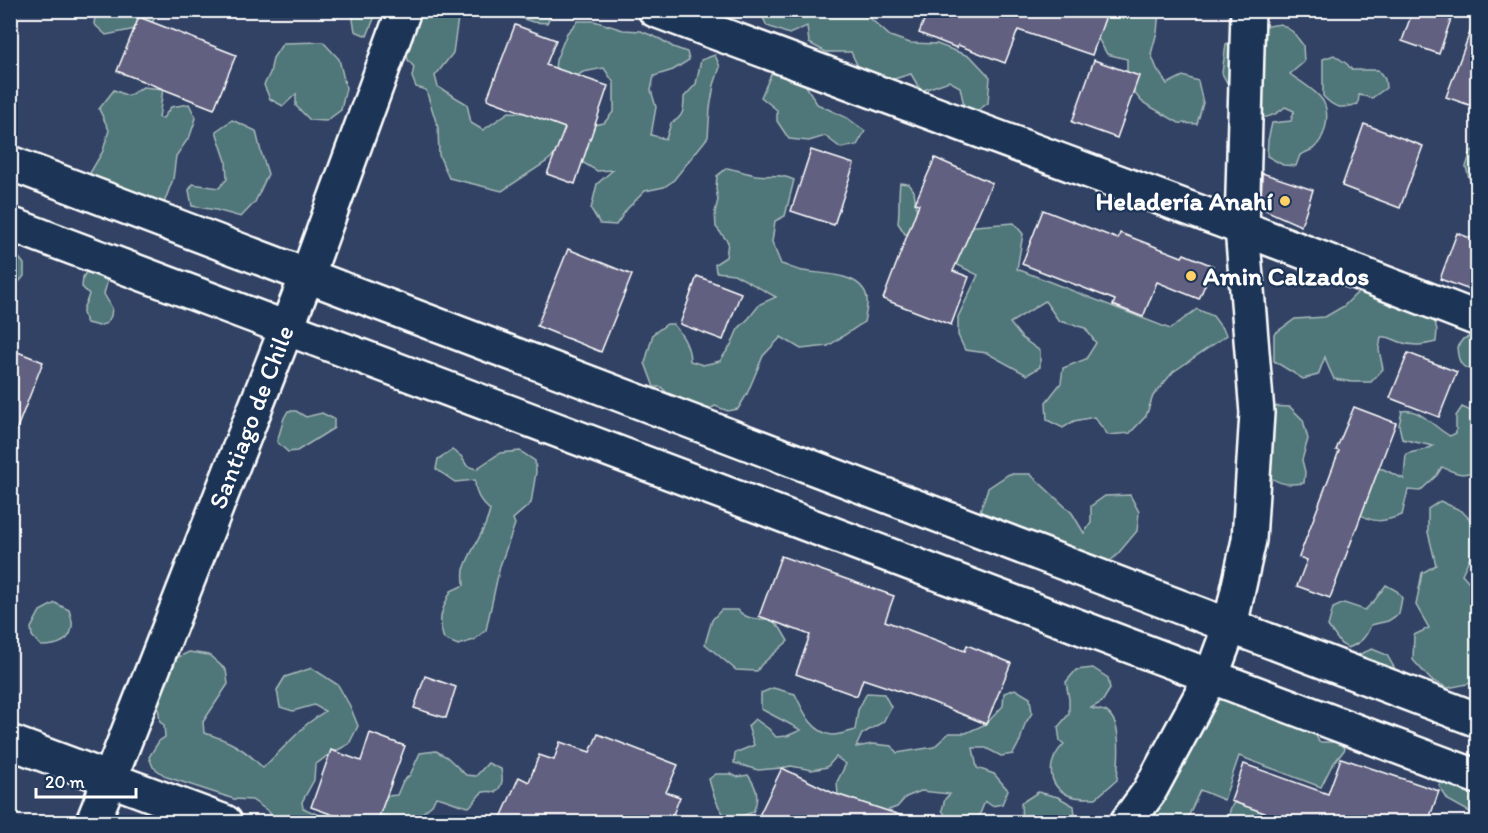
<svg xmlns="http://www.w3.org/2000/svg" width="1488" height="833" viewBox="0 0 1488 833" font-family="Itim,sans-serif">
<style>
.green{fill:#507679;stroke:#a8babc;stroke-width:1.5}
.building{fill:#626081;stroke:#fff;stroke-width:1.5}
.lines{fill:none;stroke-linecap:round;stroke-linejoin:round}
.minor-casing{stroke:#fff;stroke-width:38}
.secondary-casing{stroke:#fff;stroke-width:38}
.minor{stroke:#1d3557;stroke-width:33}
.secondary{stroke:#1d3557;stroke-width:33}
.poi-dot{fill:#ffd166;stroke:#1d3557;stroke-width:2}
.labels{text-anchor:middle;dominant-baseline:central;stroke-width:4.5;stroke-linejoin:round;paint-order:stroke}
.poi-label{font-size:26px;font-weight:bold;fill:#fff;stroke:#1d3557;text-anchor:end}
.street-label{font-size:26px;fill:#fff;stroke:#1d3557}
</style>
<rect width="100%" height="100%" fill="#324264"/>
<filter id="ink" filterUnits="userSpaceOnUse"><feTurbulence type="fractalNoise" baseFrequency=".0167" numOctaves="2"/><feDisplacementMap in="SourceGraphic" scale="12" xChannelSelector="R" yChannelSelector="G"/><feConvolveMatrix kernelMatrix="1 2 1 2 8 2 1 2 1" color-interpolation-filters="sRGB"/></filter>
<g filter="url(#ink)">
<g class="green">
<polygon points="96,11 159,11 150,26 106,35 94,24"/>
<polygon points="354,11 377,11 367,36 355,31 353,20"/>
<path d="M416,11H459L453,53L435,76L438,87L467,104L471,123L483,130L509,112L526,113L554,79L556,60L567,33L578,21H594L623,30L641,31L660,39L673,47L687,52L689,60L673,70L654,76L651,90L656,107L651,135L666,139L671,123C684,117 684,109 684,97L696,84L701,60L715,55L720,67L714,85L710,108L708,137L673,181L664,187L645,191L627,209L616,225L600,224L591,209L597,184L613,170L597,171L582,162L577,128L604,123L614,111V83L604,68L583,72L566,83L565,130L558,152L546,162L502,191L449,178L439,155L438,128L426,90L416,87L412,77L414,67L408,60L404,35Z"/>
<polygon points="499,11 553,11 547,23 533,22"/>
<polygon points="765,11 866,11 872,20 890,36 910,43 937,44 971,57 990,77 988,103 977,111 964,106 960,87 949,81 921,91 911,74 884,82 859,69 851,52 826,52 809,43 807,26 789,34 767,26 762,16"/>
<polygon points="1099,11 1159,11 1157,32 1151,54 1157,69 1167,84 1183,76 1198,81 1203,103 1197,124 1179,123 1142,102 1127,84 1127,59 1107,54 1095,33"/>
<path d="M1281,24L1293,32L1303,45L1304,62L1290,74C1300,82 1316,90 1323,101C1331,116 1325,139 1313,149C1309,151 1304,153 1300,155L1296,166L1283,165L1267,156L1268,140L1272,123L1291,121L1294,111L1285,107C1278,114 1270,117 1260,118L1237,102L1222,73L1226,44L1262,27Z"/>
<polygon points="323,42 339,59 346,88 341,110 326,121 310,120 296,106 296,94 283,106 270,99 264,85 270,73 273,58 283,43"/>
<path d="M1334,55L1347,64L1352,70H1378L1385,79L1386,88L1372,98L1359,95L1358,104C1341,109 1335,109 1323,96V59Z"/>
<polygon points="773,70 793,70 805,84 817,104 847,118 865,131 857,145 841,148 825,136 809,141 789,139 777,121 777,110 761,97"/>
<polygon points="143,87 163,89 159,118 163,118 171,107 189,104 196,118 190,136 176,156 173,179 164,203 141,223 117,222 95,210 87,178 103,151 109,130 99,109 114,90 128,96"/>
<polygon points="232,120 256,131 261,152 268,174 255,202 241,217 216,210 192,206 189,190 193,184 219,188 227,179 226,161 216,131"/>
<polygon points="1477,149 1478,149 1477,181 1469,178 1466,167 1471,151"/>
<path d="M727,168C737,170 746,173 756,175C771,177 779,173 794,180L785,216L775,221L772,242L781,264C788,266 796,270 803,271C820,274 854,273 864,290C870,299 866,312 864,322L828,346L801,349L781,337L763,356L747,394L738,409L728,411L715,406L706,411L676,401L661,387H654L645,363L653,334L667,324H673C682,334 690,347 690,361L703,365L720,361L731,345L738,329L749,318L760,304L776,297L734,274L716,272L715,264L726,257L728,242L716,227L715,212L718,200L716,189L717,176Z"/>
<path d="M900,183L909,184L914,191L917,213L962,227L1014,223L1023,234L1017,269L1170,329L1197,309L1213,316L1227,335L1173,372L1153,396L1146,416L1130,433L1108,435L1094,417L1074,421L1063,428L1047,420L1046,402L1061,383L1063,368L1086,359L1096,343L1085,328L1059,321L1045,301L1010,323L1022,338L1040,351V367L1027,375L987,353L965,350L958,335V317L978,275L958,265L921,252L917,236L905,234L898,223C900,208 898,198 900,183Z"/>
<polygon points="10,252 16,254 24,264 24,276 19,282 11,281"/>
<path d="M89,268L105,274L107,283L104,294L112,308L111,316L107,323L99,326L87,323C78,306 86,308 89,294L82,287L83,277Z"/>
<path d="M1360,290L1378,293L1391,304L1407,303L1431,307L1437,330L1436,342C1423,345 1413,347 1400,342C1392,339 1389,336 1381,337L1379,350L1383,369L1371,382H1352L1334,379L1328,366L1325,357L1318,375L1303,379L1274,361V334L1295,319L1325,317L1344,306Z"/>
<path d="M1475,335H1477V370C1461,370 1458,362 1457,347L1463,339Z"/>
<path d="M1268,406L1290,407L1303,420L1308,439L1302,460L1305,472L1304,483C1288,485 1281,485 1268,476Z"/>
<path d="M1462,407L1473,412L1477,421V470C1463,477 1455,473 1442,467L1437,475L1420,491L1408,490L1402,515C1383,522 1374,524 1356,512L1363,466L1383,469L1404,479L1406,454C1415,451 1425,451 1433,446L1402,439L1399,425L1402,411C1420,407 1434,428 1450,436L1456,433V416Z"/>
<polygon points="288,411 296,411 306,417 322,413 334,419 334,428 297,451 288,452 277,442 284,418"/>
<path d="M452,450L461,456L467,466L476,469L500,453L520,451L535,461L536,472L531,503L513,519L515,524L500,566L486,630L474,640L458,645L444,639C437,619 442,609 451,591L464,585C464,580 463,575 464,570C470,549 486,532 490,510C480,501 475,494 475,480L455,482L436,469L438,459Z"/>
<polygon points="1009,474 1030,474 1072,513 1084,533 1091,523 1091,506 1105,496 1130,495 1139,512 1137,531 1116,556 1103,567 979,514 988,488"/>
<polygon points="1440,501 1462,511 1475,525 1475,546 1462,574 1477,591 1477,682 1448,688 1431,680 1413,660 1414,635 1429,628 1416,605 1422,573 1436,565 1428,532 1428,509"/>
<path d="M1386,585L1397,591L1402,598L1399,614L1388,621L1371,625C1366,637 1361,643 1348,648L1341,644L1328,626L1333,608L1344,603L1365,610L1375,600Z"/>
<path d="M55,603L69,610C70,614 73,621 72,626C71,643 55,646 41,646L32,636L31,628L40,611Z"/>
<path d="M721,610H738C746,620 758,619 771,619L781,629L788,641L761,665L757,671L736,670L705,644L712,620Z"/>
<polygon points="1372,649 1387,655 1395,669 1390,682 1356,678 1358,655"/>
<path d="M189,652L209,655L226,670L228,684L203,722L204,733C229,740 245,749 263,768L307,724L325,711L314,705L293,711L280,707L277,690L285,677L312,668L338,685L350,706L358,726L349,744L327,756L315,765L314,780L302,802L303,808L334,822H285L276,819L268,811L252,800L234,799L167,777L153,767L149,757L159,741L165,737L164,725L160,722L157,697L166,663Z"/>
<path d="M1093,668L1108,678L1110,689L1102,702L1091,708C1095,709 1101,710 1105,711C1124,721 1118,762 1117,780L1096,798C1087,798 1076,799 1068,795C1045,784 1048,760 1064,744L1060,741L1058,727L1069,714V699L1066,682L1076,670Z"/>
<path d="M773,688L795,694C803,710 811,732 832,735C839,735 848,732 855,730L858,710L867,693L884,694L891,707L883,722L862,734L856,747L873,744L892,746L897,753L934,747L949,733H966L986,724L1003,706L1004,693L1015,689L1030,698L1032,713L1025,724L1020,741L1013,754L1001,756L986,748H973L977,768L994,774L1008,790L1002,804L992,806L985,801C983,805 982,811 979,815C969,828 948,823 942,810L945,799L950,794L921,791L906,797L897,807L886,811L838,795L837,782L846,764L836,757L827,767L812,770L791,766L782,768L758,770L734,763L735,753L754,745L748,726L755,719L769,729L776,737L787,736L801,730L761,709V693Z"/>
<polygon points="1215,690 1313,728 1319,742 1338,742 1345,749 1331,767 1321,787 1239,756 1224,800 1200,790 1186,822 1141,822"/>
<path d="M436,751L447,757L466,775L476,776L488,763L501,769C503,779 503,785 496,792C475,789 482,797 469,807C457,805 448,799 436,797L432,805L416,818L408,820L378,815L379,803L387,796L397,795L403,781L410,775L420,753Z"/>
<path d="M716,774H731L737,777L748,775C757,788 760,797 753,812L742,816L726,817C718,808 712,791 709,779Z"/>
<polygon points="1444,774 1466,782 1477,796 1477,816 1448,800 1439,786"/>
<polygon points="1038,792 1058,797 1074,806 1075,815 1067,822 1022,822 1021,803"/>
<path d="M1237,799L1264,805L1267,818L1280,822H1230C1228,812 1230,807 1237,799Z"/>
</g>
<g class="building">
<polygon points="928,10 1108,10 1092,55 1018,30 1005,63 958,45 957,48 919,33"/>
<polygon points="1413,10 1454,10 1439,54 1402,41"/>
<polygon points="139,17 236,55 214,109 117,71"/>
<polygon points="1475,19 1478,20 1478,108 1446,97"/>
<polygon points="515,25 556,40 546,65 608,86 575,184 547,174 565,128 487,99"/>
<polygon points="1094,60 1139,76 1117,138 1072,122"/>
<polygon points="1364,124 1423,146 1400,208 1342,186"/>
<polygon points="811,150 854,164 834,225 791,211"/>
<polygon points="935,158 992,183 953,271 969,277 951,325 883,299 919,204 915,203"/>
<polygon points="1262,173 1313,190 1301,226 1265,210 1261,204"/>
<polygon points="1043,210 1118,239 1120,233 1182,257 1184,254 1213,266 1199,299 1157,282 1143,317 1113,305 1115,300 1022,264"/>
<polygon points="1457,233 1478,241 1478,293 1440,279"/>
<polygon points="568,249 632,275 601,352 537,326"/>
<polygon points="697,276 741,293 723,340 680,324"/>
<polygon points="10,349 43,362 12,441 10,441"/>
<polygon points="1408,353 1457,372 1439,417 1390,398"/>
<polygon points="1354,407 1396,423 1330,598 1297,586 1307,560 1299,557 1339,451 1336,450"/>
<polygon points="781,556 894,596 885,621 965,651 967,645 1011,663 986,724 932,702 863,679 857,696 796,674 810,635 759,616"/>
<polygon points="425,676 456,687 446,718 414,708"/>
<polygon points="370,733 405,746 377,822 353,822 311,807 331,750 361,761"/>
<polygon points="598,734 678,765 666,792 680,797 670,822 499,822 519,777 529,782 539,755 554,760 560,742 590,752"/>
<polygon points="1341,758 1439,791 1428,822 1290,822 1231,801 1244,764 1328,794"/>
<polygon points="782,768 833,793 906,817 906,822 756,822"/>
</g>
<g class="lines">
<g class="minor-casing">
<g id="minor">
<polyline points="655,10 1242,228 1478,319"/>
<polyline points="10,163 1478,720"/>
<polyline points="10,224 1478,777"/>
<polyline points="93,822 307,276 404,10"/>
<polyline points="1127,822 1149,792 1211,677 1230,626 1249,540 1257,413 1242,228 1248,10"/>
</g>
</g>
<g class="secondary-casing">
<polyline id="secondary" points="10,742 225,822"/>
</g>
<use href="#minor" class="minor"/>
<use href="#secondary" class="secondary"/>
</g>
</g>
<g class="poi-dot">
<circle cx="1285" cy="201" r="6"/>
<circle cx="1191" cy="276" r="6"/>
</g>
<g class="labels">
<g class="poi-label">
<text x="1273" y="201">Heladería Anahí</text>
<text x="1203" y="276" text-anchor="start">Amin Calzados</text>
</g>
<g class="street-label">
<text transform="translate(251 417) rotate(-69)">Santiago de Chile</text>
</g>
</g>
<rect width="1488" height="833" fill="none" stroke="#1d3557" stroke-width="36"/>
<rect x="18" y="18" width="1452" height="797" fill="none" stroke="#fff" stroke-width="2" filter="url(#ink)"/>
<path d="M36 788v9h100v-9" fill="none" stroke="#ffffff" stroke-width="3"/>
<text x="45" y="788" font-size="18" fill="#ffffff" stroke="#1d3557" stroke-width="4.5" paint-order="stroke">20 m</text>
</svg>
